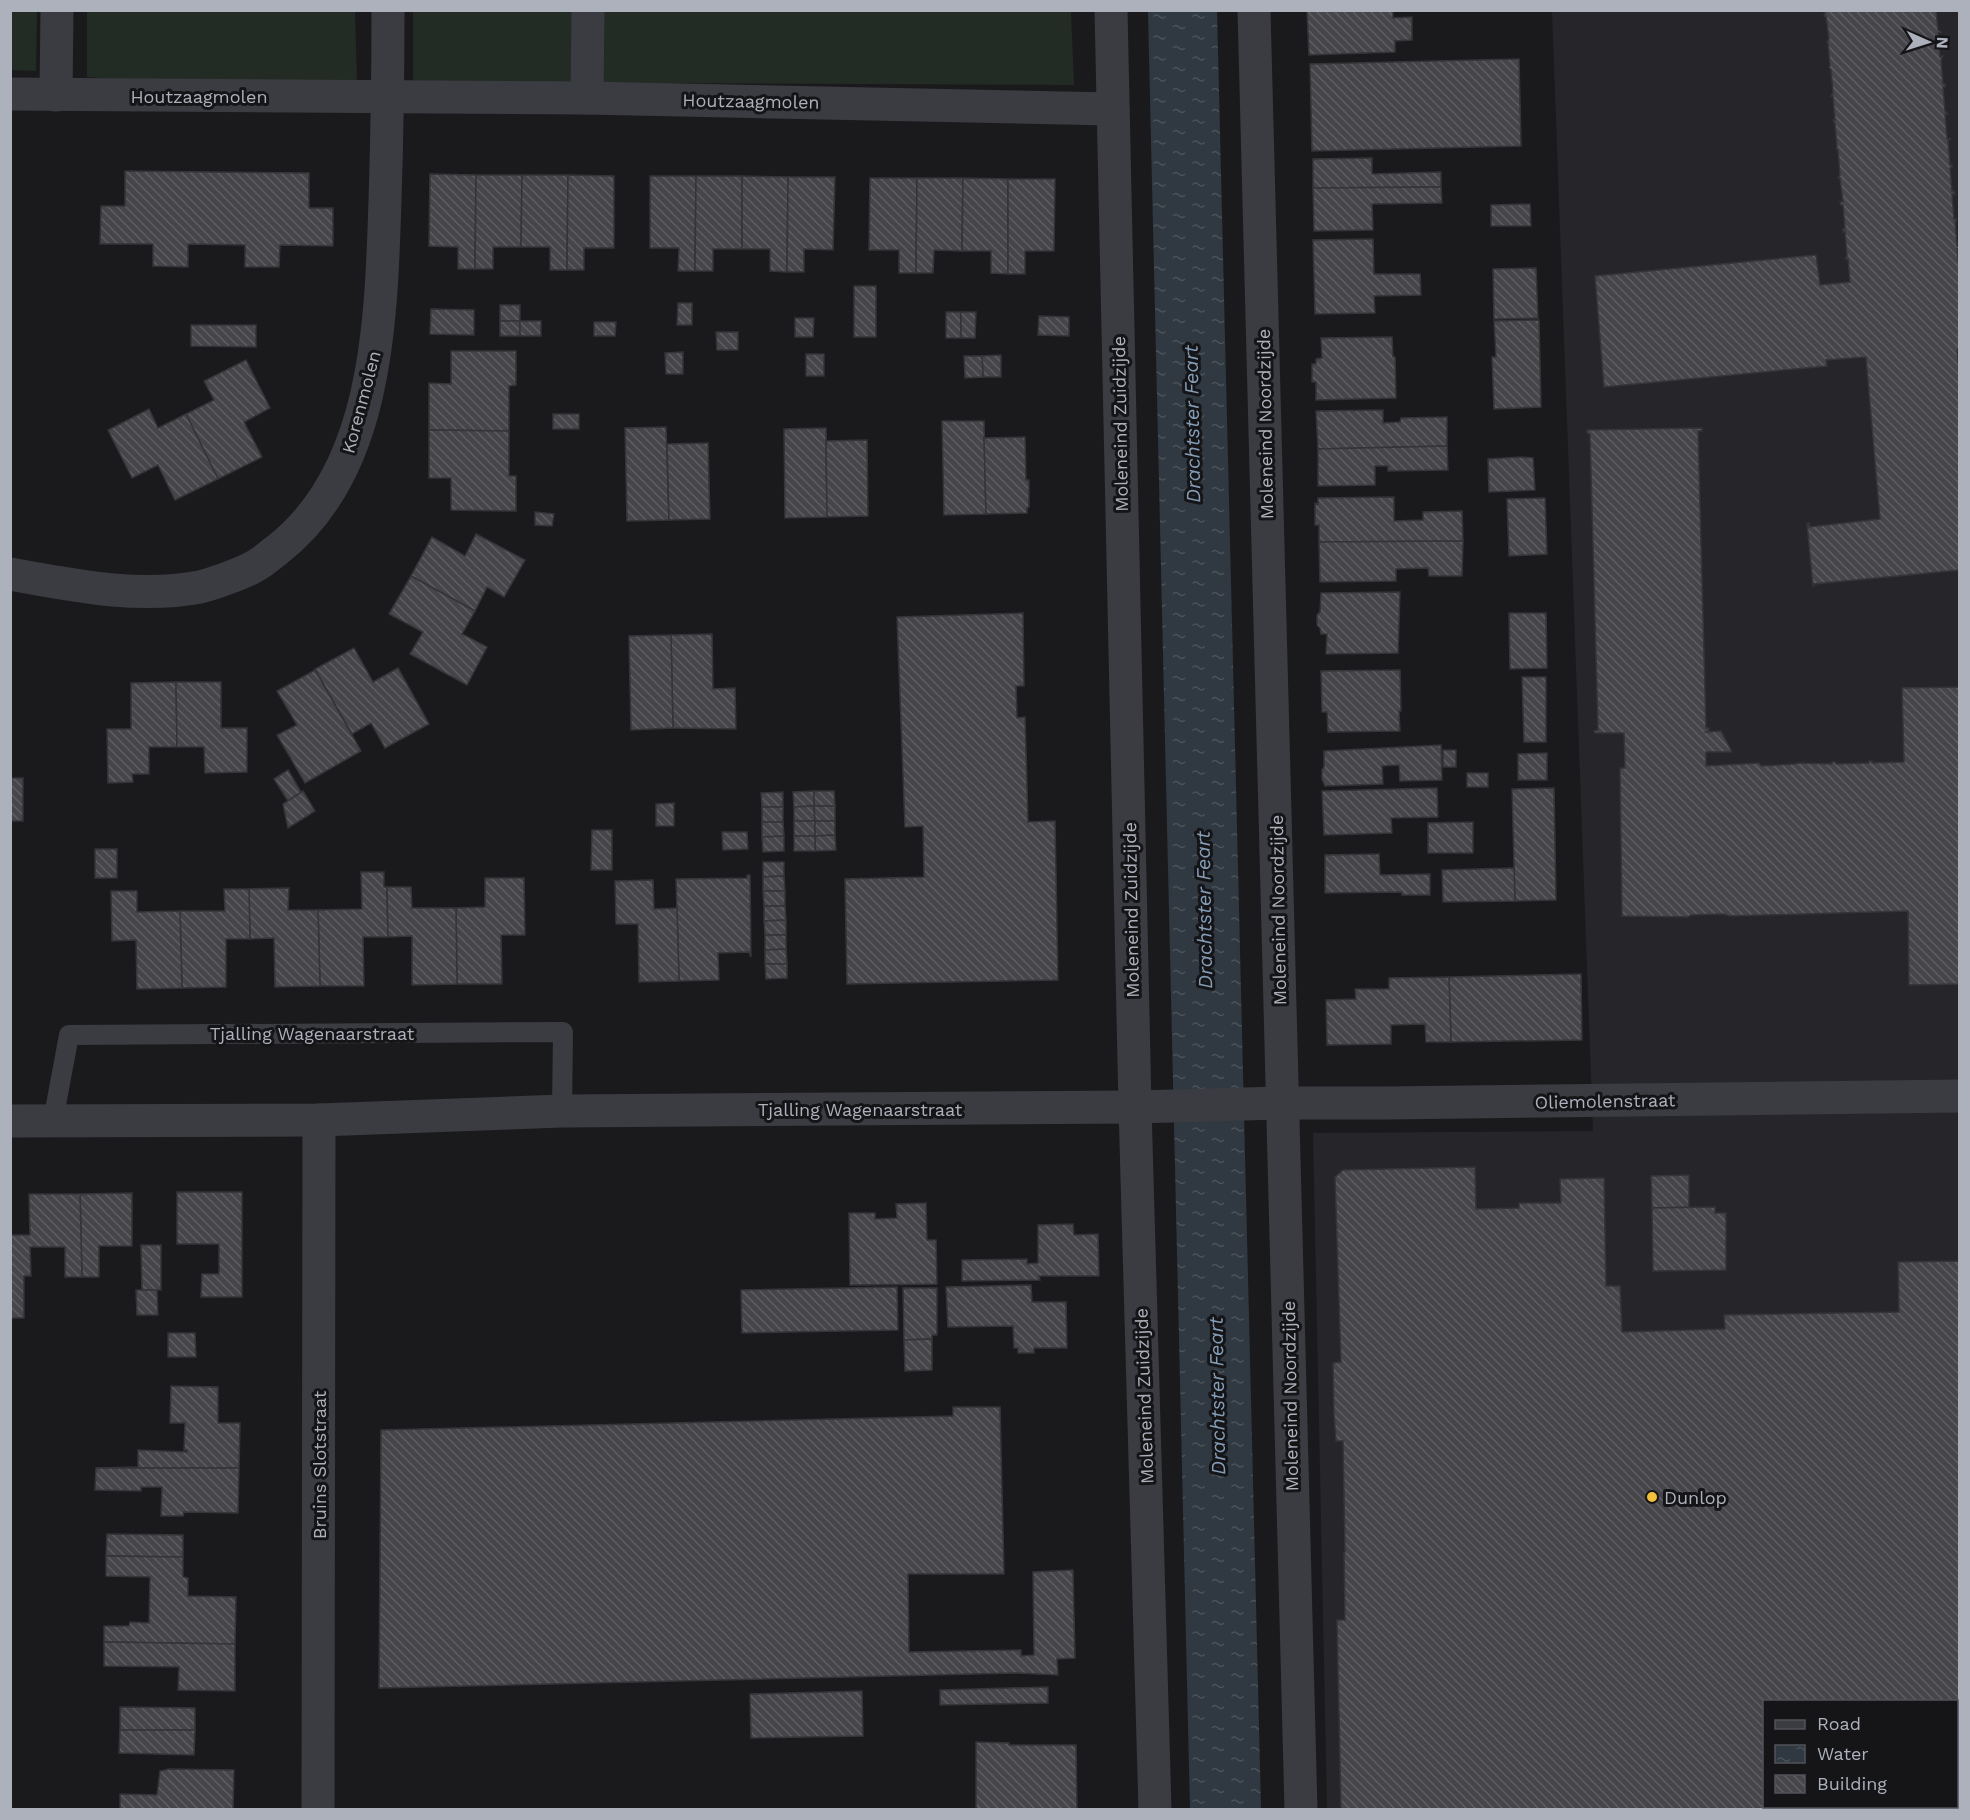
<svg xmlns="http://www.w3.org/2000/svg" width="1970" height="1820" viewBox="0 0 1970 1820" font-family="'Work Sans',sans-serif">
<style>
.built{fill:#26262a;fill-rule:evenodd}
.grass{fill:#222b24}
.water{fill:url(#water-ripples)}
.building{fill:url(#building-back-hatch);stroke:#353439;stroke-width:1.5;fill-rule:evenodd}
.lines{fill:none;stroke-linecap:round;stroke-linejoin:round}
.service{stroke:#3b3c42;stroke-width:20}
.minor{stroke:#3b3c42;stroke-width:33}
.poi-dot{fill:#f4bf3b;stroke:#151518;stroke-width:2}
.labels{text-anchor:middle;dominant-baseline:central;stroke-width:6;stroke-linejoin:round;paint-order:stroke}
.street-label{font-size:18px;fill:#adb1bc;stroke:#151518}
.poi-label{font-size:18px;fill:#adb1bc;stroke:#151518;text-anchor:start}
.water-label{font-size:20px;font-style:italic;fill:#849db7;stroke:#151518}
</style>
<defs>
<pattern id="water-ripples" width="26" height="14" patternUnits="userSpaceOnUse" patternTransform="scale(1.5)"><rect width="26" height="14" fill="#303941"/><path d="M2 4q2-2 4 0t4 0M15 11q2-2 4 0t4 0" fill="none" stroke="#4b535a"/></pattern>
<pattern id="building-back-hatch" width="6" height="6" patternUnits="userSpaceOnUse" patternTransform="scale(1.5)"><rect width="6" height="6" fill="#45454a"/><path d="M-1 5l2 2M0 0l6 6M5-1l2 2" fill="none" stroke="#5d5d62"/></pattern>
</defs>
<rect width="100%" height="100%" fill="#1a1a1d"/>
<path class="built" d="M1552,11H1959V1809H1327L1313,1133L1593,1131ZM1764,1702H1956V1806H1764Z"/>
<g class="grass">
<polygon points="11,10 37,11 36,71 11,70"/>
<polygon points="87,11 355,11 357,82 150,82 87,77"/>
<polygon points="413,11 1071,11 1074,85 413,82"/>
</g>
<polygon class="water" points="1148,11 1217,11 1261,1809 1190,1809"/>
<g class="building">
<polygon points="1307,10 1393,10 1393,18 1412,17 1412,40 1395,41 1395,52 1309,55"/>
<polygon points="1826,10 1936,10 1938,30 1941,32 1938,33 1940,57 1943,56 1941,60 1943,84 1945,84 1945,87 1943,87 1945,111 1948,114 1945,114 1947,139 1950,139 1948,141 1950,165 1952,165 1952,167 1950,168 1952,191 1954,191 1955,194 1952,194 1954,219 1957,219 1955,222 1957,246 1960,247 1960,249 1957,249 1960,273 1960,349 1957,350 1960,379 1960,570 1814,584 1814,586 1813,586 1807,524 1809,523 1809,527 1880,519 1866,357 1826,360 1827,366 1604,387 1595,276 1816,255 1820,285 1850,282 1848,259 1845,259 1847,256 1845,231 1843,232 1843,229 1845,228 1843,205 1841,205 1840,202 1843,202 1840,178 1838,178 1840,175 1838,150 1836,148 1837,147 1835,124 1833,120 1835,120 1833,96 1831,96 1833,93 1831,70 1829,67 1830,66 1828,43 1827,42 1829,39 1826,16 1824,16"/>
<polygon points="1519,59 1521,146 1312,151 1310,64"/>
<polygon points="1372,158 1372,174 1441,172 1441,187 1313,188 1313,159"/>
<polygon points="125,171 309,173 309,208 333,208 333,246 280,245 279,267 245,267 245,245 188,244 188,267 153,266 153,244 100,244 101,206 125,206"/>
<polygon points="430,174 476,175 475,269 458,269 458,247 429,246"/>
<polygon points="476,175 522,175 521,247 493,247 493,269 475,269"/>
<polygon points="522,175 568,175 567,270 550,270 550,247 521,247"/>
<polygon points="568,175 614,176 614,248 584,248 584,270 567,270"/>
<polygon points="650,176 696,176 695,271 678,271 679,248 650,248"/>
<polygon points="696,176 742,176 742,249 713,249 713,271 695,271"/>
<polygon points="742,176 788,177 787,272 770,271 770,249 742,249"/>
<polygon points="788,177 835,177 833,250 804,249 804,272 787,272"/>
<polygon points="870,178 917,178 916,273 899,273 899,250 869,250"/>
<polygon points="917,178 963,178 962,251 934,250 933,273 916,273"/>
<polygon points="963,178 1008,179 1008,274 991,273 991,251 962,251"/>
<polygon points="1008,179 1055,179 1054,251 1025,251 1025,274 1008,274"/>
<polygon points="1441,187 1442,203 1372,204 1373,230 1314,231 1313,188"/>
<polygon points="1530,204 1531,226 1491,226 1491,205"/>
<polygon points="1373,239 1374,274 1420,274 1421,295 1374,296 1375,313 1315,314 1313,240"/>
<polygon points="1536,268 1538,318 1494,319 1493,269"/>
<rect x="854" y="286" width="22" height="51"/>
<polygon points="678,303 692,303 692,325 677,325"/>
<rect x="500" y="305" width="20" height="16"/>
<polygon points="431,309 474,310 474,335 430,334"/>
<rect x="946" y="312" width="15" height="26"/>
<polygon points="961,312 976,312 975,338 961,338"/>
<polygon points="1039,316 1069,317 1069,336 1038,335"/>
<polygon points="795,318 814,318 813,337 795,337"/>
<polygon points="1539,320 1541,407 1494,409 1492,357 1496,357 1494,321"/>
<rect x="500" y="321" width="20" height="15"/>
<rect x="520" y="321" width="21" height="15"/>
<polygon points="594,322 616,322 615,336 594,336"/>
<polygon points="191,325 256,325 256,347 191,346"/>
<polygon points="716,332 738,332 738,350 717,350"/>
<polygon points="1392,337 1393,357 1395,357 1396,398 1316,400 1316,382 1312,382 1312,364 1316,364 1316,359 1322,358 1321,338"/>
<polygon points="451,351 516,351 516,385 509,386 509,431 429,430 429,383 451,384"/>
<polygon points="683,352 683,374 666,374 665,353"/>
<rect x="806" y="354" width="18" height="22"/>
<polygon points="1001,355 1001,377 983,377 982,356"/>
<polygon points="964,356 982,356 983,377 965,378"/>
<polygon points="246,360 270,408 244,422 262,457 218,479 186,414 214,400 204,381"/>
<polygon points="149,409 158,428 186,414 218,479 175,500 158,465 132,478 108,430"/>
<polygon points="1383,410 1383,423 1400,422 1401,418 1447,417 1447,446 1318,449 1316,411"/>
<rect x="553" y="414" width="26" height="15"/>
<polygon points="942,421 984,421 986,514 944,515"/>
<polygon points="666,427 669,520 627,521 625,428"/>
<polygon points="826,428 827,517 785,518 784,429"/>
<polygon points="1702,428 1702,431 1698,431 1706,728 1709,728 1709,730 1706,732 1721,731 1732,752 1706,752 1706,766 1759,763 1761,766 1795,764 1798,763 1832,764 1832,762 1835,762 1836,764 1869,763 1869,761 1872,761 1872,763 1904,762 1902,688 1960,687 1960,984 1909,985 1908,911 1729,916 1724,914 1691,915 1688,917 1622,916 1620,768 1625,768 1624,733 1595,733 1594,731 1598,730 1590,434 1587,433 1587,430"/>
<polygon points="429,430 509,431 509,476 516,476 516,511 451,510 451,478 429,478"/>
<polygon points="1025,437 1026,480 1029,480 1029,507 1027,508 1027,513 986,514 984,438"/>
<polygon points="867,440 868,516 827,517 826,441"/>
<polygon points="708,443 710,519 669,520 667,444"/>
<polygon points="1447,446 1448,470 1388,471 1388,466 1375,466 1375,485 1318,486 1318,449"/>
<polygon points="1521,457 1533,458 1535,490 1489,492 1488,459"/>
<polygon points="1394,497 1394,521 1423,520 1423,512 1462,511 1463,541 1319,542 1319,525 1315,525 1315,503 1318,504 1318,498"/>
<polygon points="1545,498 1547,554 1509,556 1507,499"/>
<polygon points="535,512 554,514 552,526 535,525"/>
<polygon points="476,534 525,560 504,597 487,587 475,611 411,576 432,537 465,556"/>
<polygon points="1463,541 1462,576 1429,576 1428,568 1396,569 1396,581 1320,582 1319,542"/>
<polygon points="411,576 475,611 462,634 487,647 467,685 410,654 423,632 389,614"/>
<polygon points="1400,592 1398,653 1326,654 1327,634 1321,634 1320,628 1317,625 1317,615 1320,612 1321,593"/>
<polygon points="1023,613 1024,686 1016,686 1017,718 1025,717 1028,822 1055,821 1058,980 847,984 845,879 924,877 923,826 905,827 897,617"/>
<polygon points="1509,613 1546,613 1547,668 1510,669"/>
<polygon points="712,634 713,689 735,688 736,729 673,728 671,635"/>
<polygon points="671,635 673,728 631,730 629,636"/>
<polygon points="354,648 373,682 398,668 429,724 385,748 371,723 352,734 315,669"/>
<polygon points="315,670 361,751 305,783 277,735 297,725 277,691"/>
<polygon points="1400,670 1401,711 1399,711 1400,731 1328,732 1327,712 1322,712 1321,671"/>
<polygon points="1522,677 1546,677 1546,742 1524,742"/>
<polygon points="176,682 177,747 149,747 149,774 132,774 133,782 108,783 107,729 131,729 131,683"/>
<polygon points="176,682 221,682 221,728 247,728 247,772 205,773 204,747 177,747"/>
<polygon points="1441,745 1442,780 1400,781 1399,765 1382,766 1383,784 1325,786 1322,779 1322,770 1324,767 1324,751"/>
<rect x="1443" y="750" width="13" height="17"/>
<polygon points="1547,753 1547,780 1518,780 1518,754"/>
<polygon points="288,770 301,792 288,801 274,779"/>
<rect x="1467" y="773" width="21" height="14"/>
<rect x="10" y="778" width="13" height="43"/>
<polygon points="1437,788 1438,817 1391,818 1392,833 1324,835 1322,791"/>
<polygon points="1554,788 1556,900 1515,901 1512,789"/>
<polygon points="303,791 315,811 288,828 283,804"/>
<polygon points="814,791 814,806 794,807 793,792"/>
<polygon points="814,791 834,791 835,806 814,806"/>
<polygon points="783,792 783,807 762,807 761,793"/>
<polygon points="674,803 674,826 656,826 656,804"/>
<polygon points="814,806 815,821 794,821 794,807"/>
<polygon points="814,806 835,806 835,821 815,821"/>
<rect x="762" y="807" width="21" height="15"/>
<rect x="794" y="821" width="21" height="15"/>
<polygon points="815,821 835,821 835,835 815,836"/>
<polygon points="762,822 783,822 784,836 762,837"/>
<polygon points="1473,822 1473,853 1428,853 1428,823"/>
<polygon points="592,830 612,830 612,870 591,870"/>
<polygon points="722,832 747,832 748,849 723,850"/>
<polygon points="835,835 836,850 815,851 815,836"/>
<polygon points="784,836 784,851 763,852 762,837"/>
<rect x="794" y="836" width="21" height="15"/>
<rect x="95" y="849" width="22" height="29"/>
<polygon points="1379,854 1380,875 1430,874 1430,895 1402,895 1402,892 1325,893 1325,855"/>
<polygon points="763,862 784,862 784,876 763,877"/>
<polygon points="1514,868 1515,901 1443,902 1442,870"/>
<polygon points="361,872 384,872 384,887 387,887 388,937 363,937 364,986 320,986 318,910 362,909"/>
<polygon points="747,875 750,875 751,957 749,952 718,953 719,980 679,981 676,879 747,878"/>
<polygon points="784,876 785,891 763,891 763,877"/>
<polygon points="485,878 524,878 525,935 501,935 502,984 457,984 456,908 485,907"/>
<polygon points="653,880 654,909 677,908 679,981 639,982 638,924 616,924 615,881"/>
<polygon points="387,887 411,887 412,908 456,908 457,984 412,985 412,936 388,937"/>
<polygon points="289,888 288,910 318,910 320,986 275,987 274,938 250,939 249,889"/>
<polygon points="224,889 249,889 250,939 226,939 226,987 182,988 180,911 225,911"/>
<polygon points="111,891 137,891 137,912 180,911 182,988 137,989 136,940 112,941"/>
<polygon points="763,891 785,891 785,906 764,906"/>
<polygon points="764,906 785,906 786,920 764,921"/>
<polygon points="786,920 786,935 765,935 764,921"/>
<polygon points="765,935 786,935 786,949 765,950"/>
<polygon points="786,949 787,964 765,964 765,950"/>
<polygon points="765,964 787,964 787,978 766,979"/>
<polygon points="1581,974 1582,1040 1451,1042 1449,977"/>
<polygon points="1449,977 1451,1042 1426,1042 1425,1024 1391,1025 1391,1044 1327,1045 1326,1000 1356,999 1355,989 1389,989 1389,978"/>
<path d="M1475,1167L1476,1209L1519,1208V1203H1561L1560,1179L1604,1178L1606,1286H1620L1622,1332L1725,1329L1724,1315L1899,1312L1898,1262L1960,1261V1810H1341L1337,1620H1345L1344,1552H1345L1343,1441H1336L1334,1414L1333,1363L1341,1362L1335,1177L1343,1170ZM1764,1702H1956V1806H1764Z"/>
<polygon points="1689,1175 1689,1207 1652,1208 1651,1176"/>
<polygon points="177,1192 242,1192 242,1297 201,1297 202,1274 219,1274 219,1244 177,1244"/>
<polygon points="132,1193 132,1246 99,1246 99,1277 82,1277 80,1194"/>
<polygon points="29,1194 80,1194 82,1277 65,1277 65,1247 30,1247 31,1276 24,1276 24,1318 10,1318 10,1235 30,1235"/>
<polygon points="926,1203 927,1240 936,1240 937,1284 850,1285 849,1213 875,1213 875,1219 897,1218 896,1204"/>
<polygon points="1715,1207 1715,1213 1726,1213 1726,1270 1653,1271 1652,1208"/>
<polygon points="1073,1224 1074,1235 1098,1234 1099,1276 1039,1276 1040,1280 962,1281 962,1260 1027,1259 1027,1264 1038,1263 1038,1225"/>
<polygon points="141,1245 161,1245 161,1290 142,1290"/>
<polygon points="1031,1285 1032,1302 1066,1302 1067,1348 1034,1348 1034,1353 1018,1353 1018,1348 1014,1348 1013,1326 948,1327 946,1287"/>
<polygon points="897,1287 898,1330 742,1333 741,1290"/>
<polygon points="903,1288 937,1288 937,1335 932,1335 932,1339 904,1340"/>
<polygon points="136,1290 157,1290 158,1315 137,1315"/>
<polygon points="168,1333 195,1333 196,1357 168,1357"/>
<polygon points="932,1339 932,1370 905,1371 904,1340"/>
<polygon points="171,1386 218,1387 218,1423 240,1423 239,1468 96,1468 138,1467 138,1450 187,1452 187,1450 184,1450 185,1423 170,1423"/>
<polygon points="953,1407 1000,1407 1004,1574 908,1574 909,1652 1021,1650 1021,1656 1034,1655 1033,1572 1073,1570 1075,1658 1057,1659 1058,1675 1017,1673 379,1688 381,1430 953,1416"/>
<polygon points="96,1468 239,1468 238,1513 184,1512 183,1516 161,1516 162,1487 141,1487 141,1491 95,1490"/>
<polygon points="107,1534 183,1535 183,1557 106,1556"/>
<polygon points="106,1556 183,1557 183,1577 188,1578 188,1596 236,1597 235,1644 104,1642 104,1626 129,1626 130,1622 149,1623 150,1577 106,1576"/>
<polygon points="104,1642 235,1644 235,1691 178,1690 179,1667 104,1666"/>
<polygon points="1048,1687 1048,1703 940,1705 940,1690"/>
<polygon points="862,1691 863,1736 751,1738 750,1694"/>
<polygon points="120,1707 195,1708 195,1730 120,1730"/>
<polygon points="120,1730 195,1730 194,1755 119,1753"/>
<polygon points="976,1742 1009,1743 1009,1745 1076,1745 1077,1810 976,1810"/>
<polygon points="169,1769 234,1770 233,1810 120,1810 120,1794 157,1795 160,1771"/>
</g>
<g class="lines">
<polyline class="service" points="53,1121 69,1035 563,1032 562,1111"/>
<g class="minor">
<polyline points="1111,10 1135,1107 1155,1810"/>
<polyline points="1254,10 1301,1810"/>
<polyline points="10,94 587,98 1113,109"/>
<polyline points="56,95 57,10"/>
<polyline points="587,98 588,10"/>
<path d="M10,574C72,585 137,599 200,587C212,584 244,573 255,566C263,562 270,555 277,550C379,471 381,318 385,201C387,138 388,74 388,10"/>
<polyline points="10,1121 319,1120 562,1111 1135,1107 1283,1103 1386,1103 1960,1096"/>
<polyline points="318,1810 319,1120"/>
</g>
</g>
<circle class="poi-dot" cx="1652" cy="1497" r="6"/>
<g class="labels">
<g class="street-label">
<text x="199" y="96">Houtzaagmolen</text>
<text transform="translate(751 101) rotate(1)">Houtzaagmolen</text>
<text transform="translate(361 402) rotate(-75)">Korenmolen</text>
<text transform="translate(1120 424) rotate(-91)">Moleneind Zuidzijde</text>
<text transform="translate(1265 424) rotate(-91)">Moleneind Noordzijde</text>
<text transform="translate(1131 910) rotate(-91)">Moleneind Zuidzijde</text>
<text transform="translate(1278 910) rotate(-91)">Moleneind Noordzijde</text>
<text x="312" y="1033">Tjalling Wagenaarstraat</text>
<text transform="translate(1605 1101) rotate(-1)">Oliemolenstraat</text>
<text x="860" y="1109">Tjalling Wagenaarstraat</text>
<text transform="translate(1144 1396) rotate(-92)">Moleneind Zuidzijde</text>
<text transform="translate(1290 1396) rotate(-91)">Moleneind Noordzijde</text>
<text transform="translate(319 1465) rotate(-90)">Bruins Slotstraat</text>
</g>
<g class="poi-label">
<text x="1664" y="1497">Dunlop</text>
</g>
<g class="water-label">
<text transform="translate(1192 424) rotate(-91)">Drachtster Feart</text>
<text transform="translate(1204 910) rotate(-91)">Drachtster Feart</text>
<text transform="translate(1217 1396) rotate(-91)">Drachtster Feart</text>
</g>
</g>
<rect width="1970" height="1820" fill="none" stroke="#adb1bc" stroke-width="24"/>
<rect x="1763" y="1700" width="195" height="108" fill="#151518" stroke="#52535a" stroke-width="1.5"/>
<rect x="1775" y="1720" width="30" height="9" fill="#3b3c42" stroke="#52535a" stroke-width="1.5"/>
<text x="1817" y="1730" font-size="18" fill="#adb1bc">Road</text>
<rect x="1775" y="1745" width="30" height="18" fill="url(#water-ripples)" stroke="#52535a" stroke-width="1.5"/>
<text x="1817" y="1760" font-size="18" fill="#adb1bc">Water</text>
<rect x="1775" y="1775" width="30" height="18" fill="url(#building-back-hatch)" stroke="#52535a" stroke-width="1.5"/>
<text x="1817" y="1790" font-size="18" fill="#adb1bc">Building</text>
<g transform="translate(1928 42) rotate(93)" stroke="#151518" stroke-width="4.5" paint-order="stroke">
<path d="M0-4.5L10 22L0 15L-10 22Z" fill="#adb1bc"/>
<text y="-9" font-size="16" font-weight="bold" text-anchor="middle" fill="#adb1bc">N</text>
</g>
</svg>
